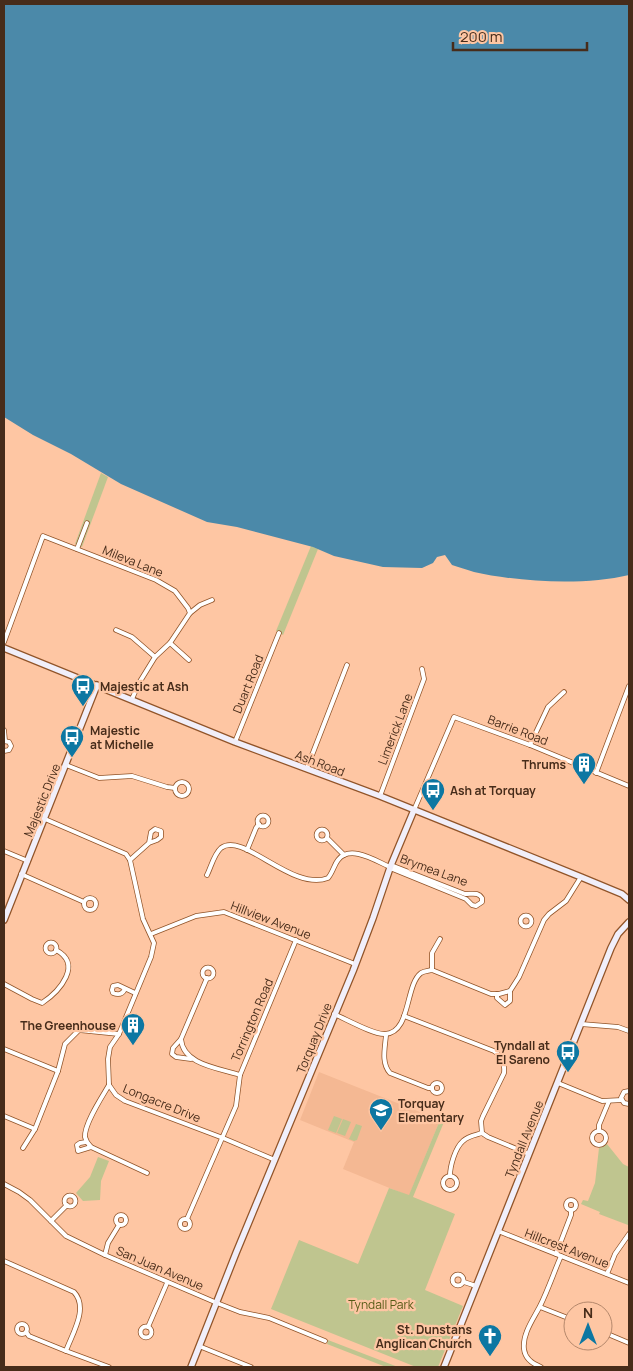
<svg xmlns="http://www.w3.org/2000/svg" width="633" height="1371" viewBox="0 0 633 1371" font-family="Manrope,sans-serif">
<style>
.built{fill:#f4b893}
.park{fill:#bfc58f}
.water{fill:#4b89a9}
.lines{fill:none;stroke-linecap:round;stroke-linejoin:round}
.street-casing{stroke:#915429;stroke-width:5.5}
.secondary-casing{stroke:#915429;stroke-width:8}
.street{stroke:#fff;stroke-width:4}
.secondary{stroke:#f1effa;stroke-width:5.5}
.labels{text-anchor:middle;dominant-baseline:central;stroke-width:4.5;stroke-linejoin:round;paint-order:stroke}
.street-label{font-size:12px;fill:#472c1a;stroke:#fec6a3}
.poi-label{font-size:12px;font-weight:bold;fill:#472c1a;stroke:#fec6a3;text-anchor:start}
.park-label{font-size:12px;fill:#565b17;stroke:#fec6a3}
</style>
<rect width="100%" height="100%" fill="#fec6a3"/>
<polygon class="built" points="319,1072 440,1120 409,1196 343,1169 354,1142 300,1120"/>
<g class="park">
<polygon points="101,473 108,477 82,547 75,544"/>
<polygon points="311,546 318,549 283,635 276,631"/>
<polygon points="334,1116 342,1119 336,1133 328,1130"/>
<polygon points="343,1119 351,1122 345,1136 337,1133"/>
<polygon points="440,1120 444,1122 413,1197 455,1214 425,1290 463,1306 438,1367 416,1367 271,1309 299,1240 358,1264 389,1188 409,1195"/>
<polygon points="356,1124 362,1126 357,1140 354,1141 349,1139"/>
<polygon points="607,1144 623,1164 629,1167 629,1223 628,1225 599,1214 600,1212 581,1204 583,1200 588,1201 595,1183 599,1148"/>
<polygon points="98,1157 109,1161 101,1181 100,1200 83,1201 76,1193 90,1177"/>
<polygon points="328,1340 398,1367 386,1367 327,1344"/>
</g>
<path class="water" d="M4,4H629V575C584,586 519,582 474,572C467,570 459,567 452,565L445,555L437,557L433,563L422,568L383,567L334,556L313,547L237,527L207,522L121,484L71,454L33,435L4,417Z"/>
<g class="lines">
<g class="street-casing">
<g id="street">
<polyline points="77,549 87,523"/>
<polyline points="190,613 200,605 212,600"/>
<polyline points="116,630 132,637 155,657"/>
<polyline points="4,642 43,536 156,580 175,591 188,608 190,613 170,643 155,657 139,683 132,699"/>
<polyline points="170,643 189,660"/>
<polyline points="4,730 5,741"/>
<polyline points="4,741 9,742 11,746 9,750 4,751"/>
<polyline points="235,742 279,633"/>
<polyline points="530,745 548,707 564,692"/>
<polyline points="66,765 99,778 132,776 167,787 175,788"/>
<polyline points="307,768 347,665"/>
<polyline points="596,773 629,686"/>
<circle cx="182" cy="789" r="7"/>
<polyline points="380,796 424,679 422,669"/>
<polyline points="414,810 454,717 530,745 629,786"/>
<circle cx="263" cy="821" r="5.5"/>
<polyline points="45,819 126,854 130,860 143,919 154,943 151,957 119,1034 110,1047 108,1059 109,1085 116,1095 125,1101 223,1138 275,1160"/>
<circle cx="322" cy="835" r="5.5"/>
<polyline points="327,838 344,855"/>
<polyline points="247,850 256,828 259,824"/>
<polyline points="4,851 28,861"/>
<polyline points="130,860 149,843 157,840 161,837 161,831 155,829 151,832 149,843"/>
<path d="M390,868L466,899L472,905L476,906L482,902V898C478,892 473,894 465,894L391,865"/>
<polyline points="21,874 84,902"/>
<path d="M207,875C211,867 214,854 221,848C243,831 292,892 328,878C333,872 334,865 338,860C350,844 376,861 390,867"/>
<circle cx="90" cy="904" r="6"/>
<circle cx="526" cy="921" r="5.5"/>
<polyline points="151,934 196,916 224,912 355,964"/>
<circle cx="51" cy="948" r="5.5"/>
<circle cx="208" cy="973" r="5.5"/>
<polyline points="432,970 432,953 440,939"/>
<path d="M207,978L181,1039C183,1065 219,1068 240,1075"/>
<path d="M4,984L32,999L42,1003C60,991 83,964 56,950"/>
<path d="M125,989C122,995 118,995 113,993L112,990L113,986L118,985L135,993"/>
<polyline points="497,994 497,998 505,1005 510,1001 510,991"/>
<path d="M334,1014C346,1019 374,1035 385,1034C411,1033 405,985 421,973C424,971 428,971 432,970L491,994H499L510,991L519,977L544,920L549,914L566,901L581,877"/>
<path d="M404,1016L494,1051C502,1056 505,1062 504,1073L483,1116L481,1121L482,1133L488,1137L529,1154"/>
<polyline points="581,1024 618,1027 629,1031"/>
<path d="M386,1035C385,1048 381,1063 390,1073L428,1088H432"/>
<polyline points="181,1039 173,1048 172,1054 176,1057 191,1059"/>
<polyline points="4,1049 58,1071"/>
<circle cx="437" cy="1088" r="5"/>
<polyline points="558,1083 602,1101 622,1100"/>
<path d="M109,1085C102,1097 84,1124 85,1137C86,1141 88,1144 91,1147L147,1173"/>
<polyline points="629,1091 624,1092 621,1098 624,1103 629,1104"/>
<polyline points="4,1116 35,1129"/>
<polyline points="599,1131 599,1125 609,1101"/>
<circle cx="599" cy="1138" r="7"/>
<polyline points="86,1142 80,1143 77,1145 78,1151 91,1147"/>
<polyline points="23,1148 35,1129 58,1071 65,1044 79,1030 119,1034"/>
<path d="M450,1176C450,1166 455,1148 463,1141C468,1136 476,1135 482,1133"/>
<circle cx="450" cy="1183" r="7"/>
<polyline points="4,1184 19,1192 30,1200 66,1236 105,1255 217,1303 240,1312 269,1318 325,1341"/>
<circle cx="70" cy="1201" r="5.5"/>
<circle cx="571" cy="1205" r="5"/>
<circle cx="121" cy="1220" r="5"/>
<circle cx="185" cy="1224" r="5"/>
<polyline points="187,1219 236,1106 240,1075 296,940"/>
<polyline points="51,1221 67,1205"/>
<polyline points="498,1231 629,1283"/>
<polyline points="556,1254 571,1215 571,1210"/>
<polyline points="105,1255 108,1243 119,1225"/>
<path d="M4,1261L74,1292C89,1308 72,1334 66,1351L109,1367"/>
<polyline points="607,1274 615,1254 629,1234"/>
<circle cx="458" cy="1280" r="5.5"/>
<polyline points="464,1282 476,1286"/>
<polyline points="540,1307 573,1320"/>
<circle cx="22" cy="1329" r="5"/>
<circle cx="146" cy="1332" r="5.5"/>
<polyline points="148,1327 167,1283"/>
<polyline points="26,1332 29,1336 66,1351"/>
<polyline points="603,1332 629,1343"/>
<polyline points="199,1346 251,1367"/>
<path d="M541,1367C533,1364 525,1359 524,1349C522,1334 534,1318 540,1306C548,1290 554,1272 561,1256"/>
</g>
</g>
<g class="secondary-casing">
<g id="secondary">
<polyline points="4,648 235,742 380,796 581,877 622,894 629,900"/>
<polyline points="4,920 97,685"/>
<polyline points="191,1367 236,1253 353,971 373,918 391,865 414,810"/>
<polyline points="444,1367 611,948 618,934 629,922"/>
</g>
</g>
<use href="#street" class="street"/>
<use href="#secondary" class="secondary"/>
</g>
<defs>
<g id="bus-pin" transform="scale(1.25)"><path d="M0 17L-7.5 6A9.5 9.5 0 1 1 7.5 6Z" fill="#0d77a2" stroke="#fec6a3"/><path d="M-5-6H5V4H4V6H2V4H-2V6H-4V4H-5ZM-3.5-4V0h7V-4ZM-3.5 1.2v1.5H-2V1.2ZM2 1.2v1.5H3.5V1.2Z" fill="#fff"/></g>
<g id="building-pin" transform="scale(1.25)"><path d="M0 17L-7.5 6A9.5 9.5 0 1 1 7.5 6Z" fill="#0d77a2" stroke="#fec6a3"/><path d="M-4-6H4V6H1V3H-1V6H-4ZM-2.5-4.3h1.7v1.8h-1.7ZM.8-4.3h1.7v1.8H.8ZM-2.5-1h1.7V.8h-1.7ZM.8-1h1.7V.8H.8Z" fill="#fff"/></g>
<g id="school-pin" transform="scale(1.25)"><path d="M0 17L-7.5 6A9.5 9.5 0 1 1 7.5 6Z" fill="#0d77a2" stroke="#fec6a3"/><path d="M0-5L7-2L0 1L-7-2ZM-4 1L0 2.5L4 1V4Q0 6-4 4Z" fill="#fff"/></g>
<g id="church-pin" transform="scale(1.25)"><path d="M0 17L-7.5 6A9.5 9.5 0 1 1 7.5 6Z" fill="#0d77a2" stroke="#fec6a3"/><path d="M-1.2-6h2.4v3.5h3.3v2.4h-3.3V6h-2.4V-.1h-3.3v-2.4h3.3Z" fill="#fff"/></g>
</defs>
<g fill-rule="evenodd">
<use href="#bus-pin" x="83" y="686"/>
<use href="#bus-pin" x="72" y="737"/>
<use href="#building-pin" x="584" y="764"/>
<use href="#bus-pin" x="433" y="790"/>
<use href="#building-pin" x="133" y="1025"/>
<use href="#bus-pin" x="568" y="1052"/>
<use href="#school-pin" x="381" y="1110"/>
<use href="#church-pin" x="490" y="1336"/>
</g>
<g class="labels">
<g class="street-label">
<text transform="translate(133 561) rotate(22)">Mileva Lane</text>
<text transform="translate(248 684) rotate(-68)">Duart Road</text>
<text transform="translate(395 729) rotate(-69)">Limerick Lane</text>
<text transform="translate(518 730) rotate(21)">Barrie Road</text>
<text transform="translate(320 763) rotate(21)">Ash Road</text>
<text transform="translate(42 800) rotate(-68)">Majestic Drive</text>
<text transform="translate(434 870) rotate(20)">Brymea Lane</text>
<text transform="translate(271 920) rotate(21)">Hillview Avenue</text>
<text transform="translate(252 1020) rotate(-67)">Torrington Road</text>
<text transform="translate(314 1038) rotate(-68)">Torquay Drive</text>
<text transform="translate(162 1103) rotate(22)">Longacre Drive</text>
<text transform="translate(524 1139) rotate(-68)">Tyndall Avenue</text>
<text transform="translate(567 1248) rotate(21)">Hillcrest Avenue</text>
<text transform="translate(160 1268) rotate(23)">San Juan Avenue</text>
</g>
<g class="poi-label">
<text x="100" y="686">Majestic at Ash</text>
<text x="90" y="730">Majestic<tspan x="90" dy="14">at Michelle</tspan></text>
<text x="566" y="764" text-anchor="end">Thrums</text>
<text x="450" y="790">Ash at Torquay</text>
<text x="116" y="1025" text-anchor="end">The Greenhouse</text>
<text x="550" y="1045" text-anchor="end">Tyndall at<tspan x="550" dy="14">El Sareno</tspan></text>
<text x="398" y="1103">Torquay<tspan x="398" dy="14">Elementary</tspan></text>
<text x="472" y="1329" text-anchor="end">St. Dunstans<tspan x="472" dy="14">Anglican Church</tspan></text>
</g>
<g class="park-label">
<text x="381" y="1304">Tyndall Park</text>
</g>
</g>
<rect width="633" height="1371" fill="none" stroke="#472c1a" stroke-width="10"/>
<g transform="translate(588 1326)"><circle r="24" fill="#fec6a3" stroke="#b5886c"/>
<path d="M0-4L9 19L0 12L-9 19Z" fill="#0d77a2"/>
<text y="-8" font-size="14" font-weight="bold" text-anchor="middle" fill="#472c1a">N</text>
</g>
<path d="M453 42v8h134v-8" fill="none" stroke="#472c1a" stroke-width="2.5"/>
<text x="460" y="42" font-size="15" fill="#472c1a" stroke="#fec6a3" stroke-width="4" paint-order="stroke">200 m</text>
</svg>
